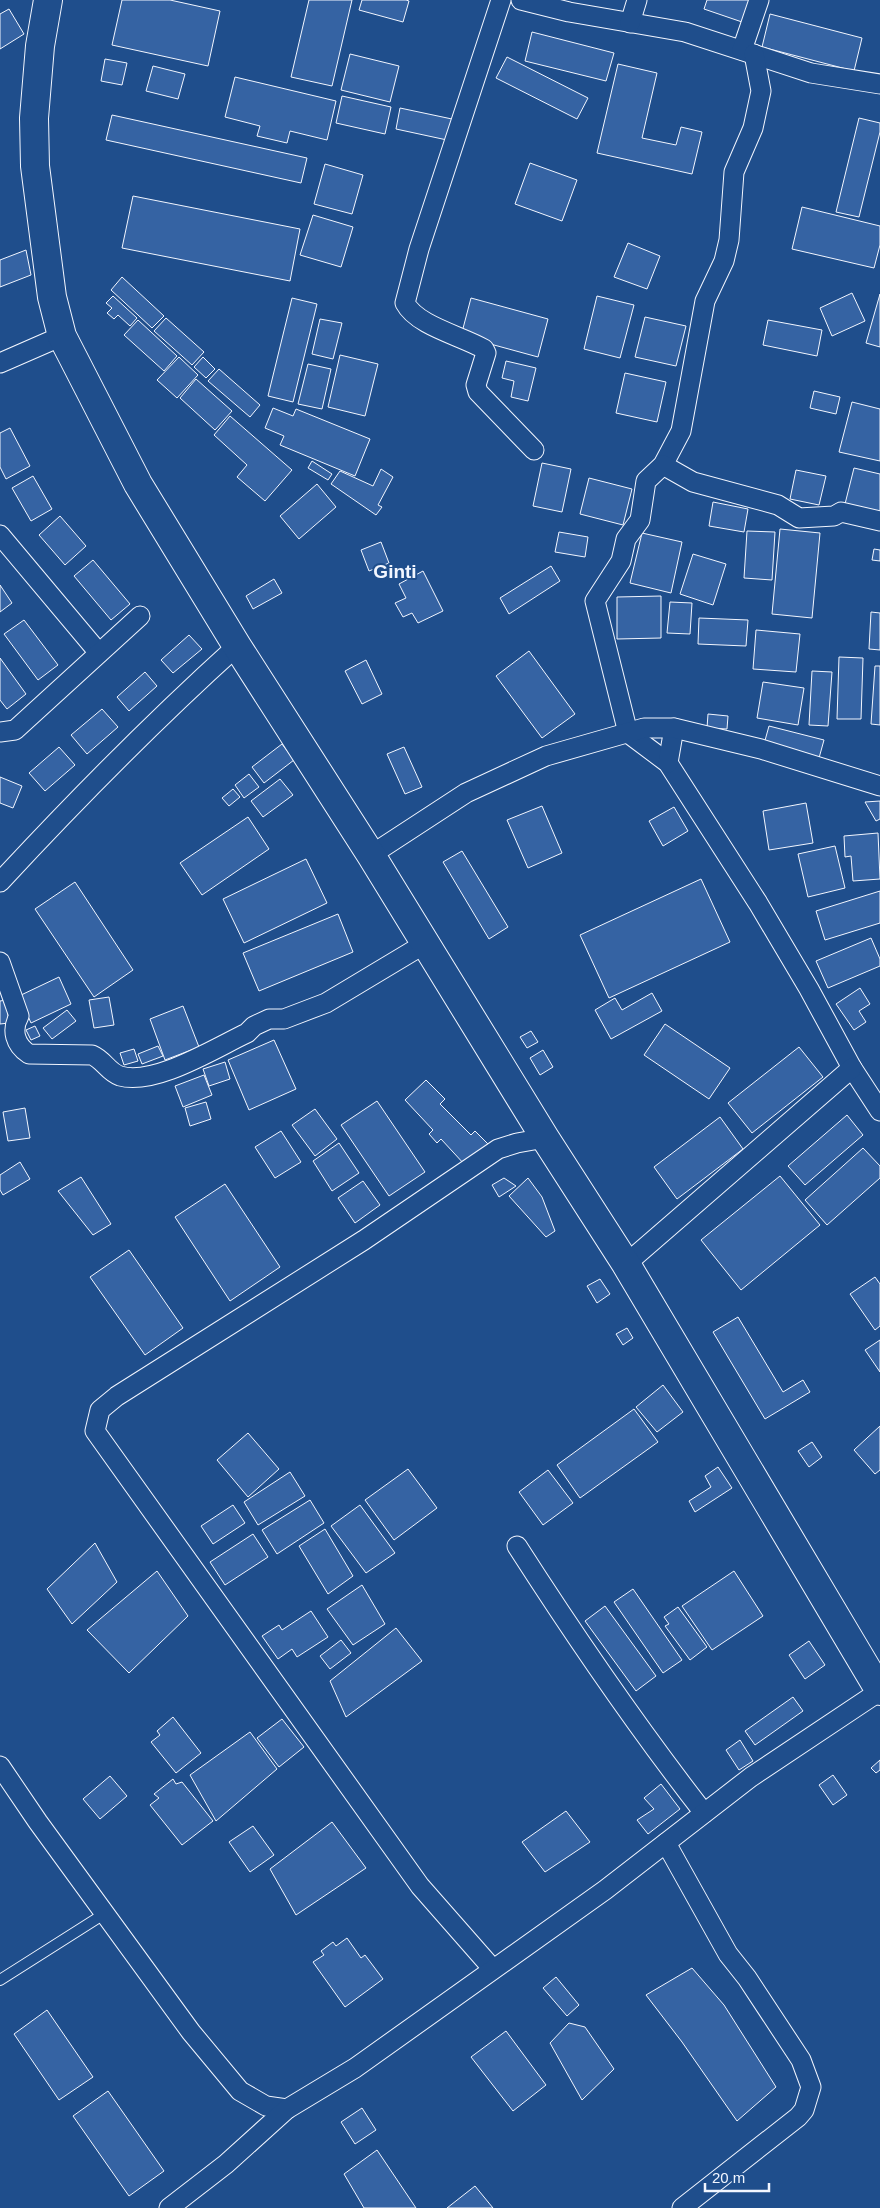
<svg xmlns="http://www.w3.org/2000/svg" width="880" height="2208" viewBox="0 0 880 2208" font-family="Helvetica,sans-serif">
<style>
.building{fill:#3563a3;stroke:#f2f6ff}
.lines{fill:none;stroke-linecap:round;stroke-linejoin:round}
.lane-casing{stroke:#f2f6ff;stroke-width:12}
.street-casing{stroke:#f2f6ff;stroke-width:21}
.secondary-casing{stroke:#f2f6ff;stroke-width:30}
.lane{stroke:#1f4e8c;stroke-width:10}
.street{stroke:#1f4e8c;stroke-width:19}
.secondary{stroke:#1f4e8c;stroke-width:28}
.labels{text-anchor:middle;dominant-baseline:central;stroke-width:4;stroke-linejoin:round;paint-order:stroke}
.quarter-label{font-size:19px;font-weight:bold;fill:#f2f6ff;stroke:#1f4e8c}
</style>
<rect width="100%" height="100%" fill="#1f4e8c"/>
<g class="building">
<polygon points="122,0 170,0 220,11 208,66 112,45"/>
<polygon points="309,0 352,0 332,86 291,77"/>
<polygon points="362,0 406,0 409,1 403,22 359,10"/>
<polygon points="707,0 753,0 745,23 704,9"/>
<polygon points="9,9 24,34 0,49 0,14"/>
<polygon points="770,14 862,38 854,71 762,47"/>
<polygon points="532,32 614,53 606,81 525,61"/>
<polygon points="350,54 399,66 390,102 341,90"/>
<polygon points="507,57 588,98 577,119 496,78"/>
<polygon points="105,59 127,63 122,85 101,81"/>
<polygon points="618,64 657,73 642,138 676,145 681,127 702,132 692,174 597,153"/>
<polygon points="153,66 185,74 178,99 146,91"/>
<polygon points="235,77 336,101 327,140 290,131 287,143 257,136 260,126 225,117"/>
<polygon points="342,96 391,107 385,134 336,123"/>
<polygon points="400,108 452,119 447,140 396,129"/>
<polygon points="112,115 307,158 301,183 106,140"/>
<polygon points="859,118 880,123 880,132 859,217 836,212"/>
<polygon points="530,163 577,180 562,221 515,204"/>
<polygon points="325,164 363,175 352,214 314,204"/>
<polygon points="133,196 300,229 290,281 122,248"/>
<polygon points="802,207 880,226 880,245 874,268 792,249"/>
<polygon points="313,215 353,227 341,267 300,255"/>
<polygon points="628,243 660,256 647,289 614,277"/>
<polygon points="26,250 31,275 0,287 0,260"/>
<polygon points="122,277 164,316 152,328 111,290"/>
<polygon points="852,293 865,321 832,336 820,308"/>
<polygon points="880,294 880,347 866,343"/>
<polygon points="113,296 137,318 130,326 118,315 114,319 107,313 112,308 106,303"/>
<polygon points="597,296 634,305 620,358 584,349"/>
<polygon points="292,298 317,304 293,402 268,396"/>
<polygon points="471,298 548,319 538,357 461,336"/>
<polygon points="645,317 686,326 676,366 635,357"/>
<polygon points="166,318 204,352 192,365 154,331"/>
<polygon points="320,319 342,323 333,359 312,354"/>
<polygon points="138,320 177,356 164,371 124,335"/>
<polygon points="768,320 822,330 817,356 763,345"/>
<polygon points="340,355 378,364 365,416 328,407"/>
<polygon points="179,357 198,375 177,398 157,380"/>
<polygon points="203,357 215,369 206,378 194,367"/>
<polygon points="506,361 536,368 528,401 511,397 514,381 502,378"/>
<polygon points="308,364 331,369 322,409 298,404"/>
<polygon points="219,369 260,405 250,417 208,381"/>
<polygon points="625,373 666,382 657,422 616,413"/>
<polygon points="196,379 232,411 215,430 180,398"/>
<polygon points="814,391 840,397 836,414 810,408"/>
<polygon points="852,402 880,409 880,461 839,452"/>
<polygon points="273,408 293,416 296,409 370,439 355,476 280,445 284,436 265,428"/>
<polygon points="230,416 292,470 265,501 237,477 247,465 214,435"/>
<polygon points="10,428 30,466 6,479 0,467 0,433"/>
<polygon points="312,461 332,474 328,480 308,468"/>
<polygon points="542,463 571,469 562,512 533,506"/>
<polygon points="854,468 880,474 880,513 845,504"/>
<polygon points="381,469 393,477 378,505 382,507 376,515 331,484 340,471 373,486"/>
<polygon points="796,470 826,476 819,505 790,499"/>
<polygon points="33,476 52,509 31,521 12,488"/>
<polygon points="589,478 632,489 623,525 580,514"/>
<polygon points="317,484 336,507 299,539 280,516"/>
<polygon points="713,502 748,509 744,532 709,526"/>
<polygon points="60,516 86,546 65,565 39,535"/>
<polygon points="780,529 820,533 812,618 772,614"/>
<polygon points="747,531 775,532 772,580 744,578"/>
<polygon points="559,532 588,537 585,557 555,552"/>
<polygon points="642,533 682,542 671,593 630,583"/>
<polygon points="381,542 389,563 369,571 361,550"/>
<polygon points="874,549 880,550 880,561 872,560"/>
<polygon points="693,554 726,564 713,605 680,594"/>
<polygon points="93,560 130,604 111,620 74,576"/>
<polygon points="551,566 560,581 509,614 500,598"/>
<polygon points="423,571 443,611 418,623 412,613 403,617 395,603 406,598 399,584"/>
<polygon points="274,579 282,593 253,609 246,596"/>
<polygon points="0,585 12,603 0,612"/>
<polygon points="661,596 661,638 617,639 617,597"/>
<polygon points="670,602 692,603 690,634 667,633"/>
<polygon points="871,612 880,613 880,650 869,649"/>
<polygon points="699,618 748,620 746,646 698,644"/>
<polygon points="24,620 58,665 38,680 4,634"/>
<polygon points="756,630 800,634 796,672 753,669"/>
<polygon points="189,635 202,649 173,673 161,660"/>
<polygon points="529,651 575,714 542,738 496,676"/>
<polygon points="839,657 863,658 861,719 837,719"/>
<polygon points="0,658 26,694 7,709 0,700"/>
<polygon points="366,660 382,694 362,704 345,671"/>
<polygon points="875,666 880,666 880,725 871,724"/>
<polygon points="812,671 832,672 828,726 809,725"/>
<polygon points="145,672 157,686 129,711 117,697"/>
<polygon points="763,682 804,688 798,725 757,718"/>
<polygon points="102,709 118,727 87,754 71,735"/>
<polygon points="708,714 728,716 727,729 707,728"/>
<polygon points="769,726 824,740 819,758 764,744"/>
<polygon points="282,744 294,760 264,783 252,767"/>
<polygon points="59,747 75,765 45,791 29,773"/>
<polygon points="404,747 422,787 405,794 387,754"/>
<polygon points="249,774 259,787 244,798 235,785"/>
<polygon points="0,777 22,786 13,808 0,803"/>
<polygon points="280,779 293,795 263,817 251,801"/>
<polygon points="233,789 240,797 229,806 222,798"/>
<polygon points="880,801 880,819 876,821 865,802"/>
<polygon points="806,803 813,843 769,850 763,811"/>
<polygon points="542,806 562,853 528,868 507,820"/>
<polygon points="674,807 688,831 663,846 649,821"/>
<polygon points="248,817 269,849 202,895 180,863"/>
<polygon points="878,833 880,879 853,881 851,856 845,857 844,836"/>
<polygon points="835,846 845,888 808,897 798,854"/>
<polygon points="462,851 508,927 489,939 443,862"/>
<polygon points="306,859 327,903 244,943 223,899"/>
<polygon points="701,879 730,942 609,998 580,935"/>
<polygon points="75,882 133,970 94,997 35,909"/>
<polygon points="880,891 880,923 825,940 816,911"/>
<polygon points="338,914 353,952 259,991 243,953"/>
<polygon points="871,938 880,959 880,966 828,988 816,961"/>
<polygon points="59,977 71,1004 31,1023 19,996"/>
<polygon points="860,988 870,1004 859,1011 866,1022 854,1030 836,1004"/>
<polygon points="652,993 662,1011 611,1039 595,1010 615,998 622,1010"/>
<polygon points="109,997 114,1025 94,1028 89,1000"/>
<polygon points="6,1000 9,1023 0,1024 0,1001"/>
<polygon points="183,1006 199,1047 165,1060 150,1019"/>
<polygon points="67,1010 76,1021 52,1039 43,1028"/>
<polygon points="665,1024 730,1068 709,1099 644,1055"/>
<polygon points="35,1026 40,1036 31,1040 26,1030"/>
<polygon points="531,1031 538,1042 527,1048 520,1037"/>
<polygon points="274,1040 296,1089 249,1110 228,1060"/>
<polygon points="158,1046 163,1056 142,1064 138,1054"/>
<polygon points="799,1047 823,1077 752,1133 728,1103"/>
<polygon points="134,1049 138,1061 124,1065 120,1053"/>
<polygon points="543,1050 553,1067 540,1075 530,1058"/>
<polygon points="225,1062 230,1079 209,1086 203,1069"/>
<polygon points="204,1075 212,1095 183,1107 175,1086"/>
<polygon points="426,1080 445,1099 440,1104 471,1135 475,1131 488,1144 465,1165 441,1139 437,1143 429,1134 433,1130 405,1100"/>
<polygon points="377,1101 425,1172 389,1196 341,1125"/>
<polygon points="206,1102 211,1119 190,1126 185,1108"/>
<polygon points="25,1108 30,1138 8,1141 3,1112"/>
<polygon points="315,1109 337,1139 315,1156 292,1125"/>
<polygon points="847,1115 863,1135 805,1185 788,1166"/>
<polygon points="720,1117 743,1149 677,1199 654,1167"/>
<polygon points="281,1131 301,1162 275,1178 255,1147"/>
<polygon points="339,1143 359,1173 332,1191 313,1161"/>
<polygon points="863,1148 880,1166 880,1178 827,1225 805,1200"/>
<polygon points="20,1162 30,1179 3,1195 0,1190 0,1175"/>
<polygon points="780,1176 820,1225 741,1290 701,1240"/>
<polygon points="81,1177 111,1224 93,1235 58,1191"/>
<polygon points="504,1178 516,1186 499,1197 492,1185"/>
<polygon points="528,1178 542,1197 555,1231 546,1237 509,1196"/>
<polygon points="363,1181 380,1205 355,1223 338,1198"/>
<polygon points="225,1184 280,1267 230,1301 175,1217"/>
<polygon points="129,1250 183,1328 145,1355 90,1277"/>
<polygon points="875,1277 880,1284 880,1326 875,1330 850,1294"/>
<polygon points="600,1279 610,1294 597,1303 587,1286"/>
<polygon points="738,1317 783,1392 803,1380 810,1392 765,1419 713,1332"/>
<polygon points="627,1328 633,1338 623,1345 616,1334"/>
<polygon points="880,1340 880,1372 865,1350"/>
<polygon points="663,1385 683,1412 657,1432 636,1407"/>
<polygon points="634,1409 658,1442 580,1498 557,1465"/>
<polygon points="880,1426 880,1470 875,1474 854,1450"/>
<polygon points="248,1433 279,1469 248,1497 217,1460"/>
<polygon points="812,1442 822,1457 809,1467 798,1451"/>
<polygon points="718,1467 732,1488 695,1512 689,1501 711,1487 705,1476"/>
<polygon points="408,1469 437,1508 394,1540 365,1500"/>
<polygon points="548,1470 573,1503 543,1525 519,1492"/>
<polygon points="290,1472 305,1496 258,1525 244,1502"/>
<polygon points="310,1500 324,1523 277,1554 262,1530"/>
<polygon points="233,1505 245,1523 213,1544 201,1526"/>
<polygon points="360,1505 395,1553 366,1573 331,1526"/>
<polygon points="325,1529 353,1576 328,1594 299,1546"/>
<polygon points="253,1534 268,1557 225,1585 210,1562"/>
<polygon points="95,1543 117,1582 72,1624 47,1589"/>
<polygon points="157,1571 188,1616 129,1673 87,1630"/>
<polygon points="734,1571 763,1616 712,1650 682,1606"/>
<polygon points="362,1585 385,1624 353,1645 327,1609"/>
<polygon points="633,1589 682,1660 663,1673 614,1602"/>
<polygon points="605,1606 656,1676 636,1691 585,1621"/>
<polygon points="678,1607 707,1647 690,1660 665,1626 669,1624 664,1617"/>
<polygon points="311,1611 328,1637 297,1657 292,1649 278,1659 262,1636 279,1625 282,1630"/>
<polygon points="396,1628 422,1661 346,1717 330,1681"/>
<polygon points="341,1640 351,1653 330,1669 320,1656"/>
<polygon points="809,1641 825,1665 805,1679 789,1655"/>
<polygon points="793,1697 803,1711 755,1745 745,1731"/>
<polygon points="173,1717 201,1753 176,1773 151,1742 160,1735 157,1731"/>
<polygon points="282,1719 304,1747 279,1767 257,1738"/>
<polygon points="250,1732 277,1769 216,1821 190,1775"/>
<polygon points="740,1740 753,1761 739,1770 726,1750"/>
<polygon points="880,1760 880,1770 876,1773 871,1768"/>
<polygon points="833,1775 847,1795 833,1805 819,1785"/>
<polygon points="110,1776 127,1796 100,1819 83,1799"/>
<polygon points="173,1779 176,1784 182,1782 213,1821 182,1845 150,1805 159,1798 154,1794"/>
<polygon points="661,1784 680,1809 648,1834 637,1820 654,1809 644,1798"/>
<polygon points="566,1811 590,1842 545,1872 522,1842"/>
<polygon points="332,1822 366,1868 296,1915 270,1869"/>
<polygon points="253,1826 274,1855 250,1872 229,1842"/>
<polygon points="347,1938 361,1958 365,1955 383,1979 345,2007 313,1962 324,1955 321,1951 333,1942 336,1946"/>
<polygon points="692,1968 724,2005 776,2087 737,2121 682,2042 646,1995"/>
<polygon points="556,1977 579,2005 567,2016 543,1988"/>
<polygon points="47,2010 93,2077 59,2100 14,2034"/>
<polygon points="569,2023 585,2027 614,2069 582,2100 550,2043"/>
<polygon points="506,2031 546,2085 513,2111 471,2057"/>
<polygon points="108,2091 164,2171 129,2196 73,2116"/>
<polygon points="362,2108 376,2130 355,2144 341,2122"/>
<polygon points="377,2150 416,2208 364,2208 344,2174"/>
<polygon points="475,2186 493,2208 447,2208"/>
</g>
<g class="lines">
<g class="lane-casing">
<polyline id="lane" points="0,1980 104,1914"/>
</g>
<g class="street-casing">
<g id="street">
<path d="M501,0L419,249L405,303C417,326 462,336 484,349L486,353L476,385L478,392L534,450"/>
<polyline points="521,0 569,12 685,32 811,73 880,84"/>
<polyline points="630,23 637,0"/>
<polyline points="742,50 759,0"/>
<polyline points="754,54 761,91 753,128 734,172 729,240 724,261 705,301 681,431 663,465 646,481 640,520 626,539 621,561 595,601 628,733 668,763 758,903 809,989 852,1068 880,1111"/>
<polyline points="0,363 62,336"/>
<polyline points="663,465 693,482 778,505 799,518 834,516 841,512 880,521"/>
<polyline points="0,535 99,653"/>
<polyline points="0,732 15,730 140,616"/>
<polyline points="668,763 674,728"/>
<polyline points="371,855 466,793 546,756 644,728 674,728 761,749 880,786"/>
<path d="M0,882C76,800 154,721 237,646"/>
<path d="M0,962L19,1016C11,1030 15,1045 29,1054L92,1055C104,1060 108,1072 120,1076C155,1086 215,1048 247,1033L254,1026L269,1019H284L326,1003L426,943"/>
<polyline points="626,1264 852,1068"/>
<path d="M517,1546C576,1638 637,1727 704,1813"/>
<polyline points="0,1766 38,1822 191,2032 240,2091 266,2106 287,2109"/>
<polyline points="666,1843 728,1954 747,1978 801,2060 811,2087 804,2110 798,2117 682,2208"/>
<polyline points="492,1968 420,1886 95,1431 100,1410 117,1396 364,1240 498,1149 517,1143 545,1138"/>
<polyline points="169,2208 226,2164 287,2109 355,2068 605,1890 751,1777 880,1691"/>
</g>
</g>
<g class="secondary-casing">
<polyline id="secondary" points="48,0 40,46 34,118 35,166 52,297 62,336 138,484 237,646 371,855 545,1138 626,1264 880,1691"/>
</g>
<use href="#lane" class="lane"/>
<use href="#street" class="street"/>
<use href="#secondary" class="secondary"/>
</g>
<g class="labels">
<g class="quarter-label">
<text x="395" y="571">Ginti</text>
</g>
</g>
<path d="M705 2183v8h64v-8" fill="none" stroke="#f2f6ff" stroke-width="2.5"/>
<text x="712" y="2183" font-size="15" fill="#f2f6ff" stroke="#1f4e8c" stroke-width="4" paint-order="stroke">20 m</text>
</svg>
